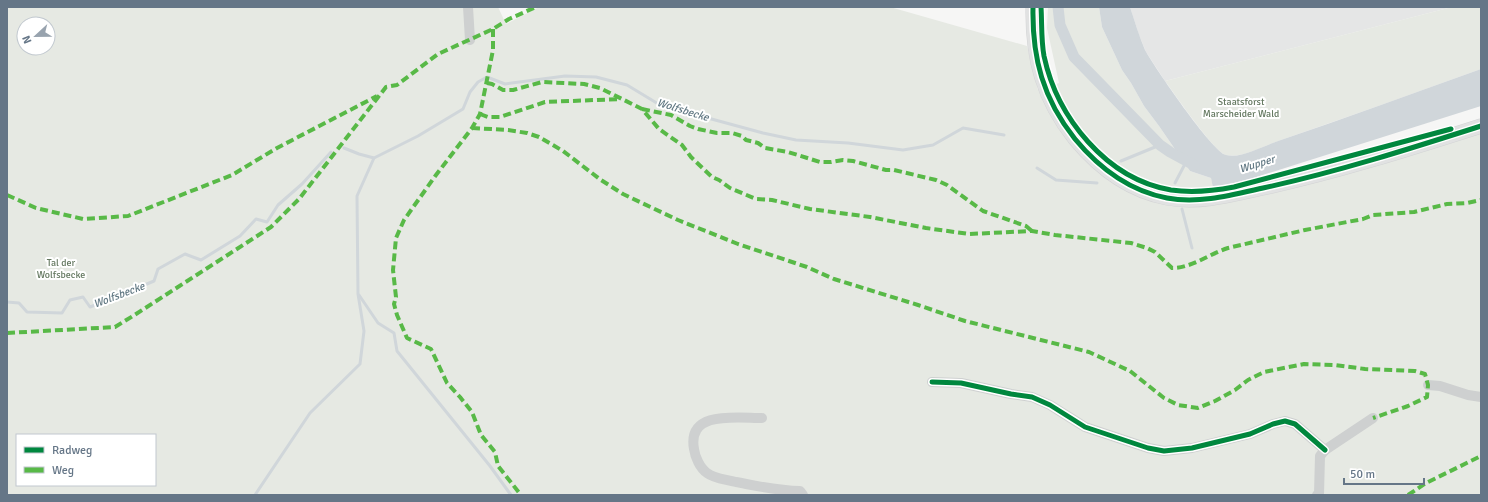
<svg xmlns="http://www.w3.org/2000/svg" width="1488" height="502" viewBox="0 0 1488 502" font-family="Signika,sans-serif">
<style>
.built{fill:#e5e6e6}
.green{fill:#e6e9e3;fill-rule:evenodd}
.water{fill:#d0d6da}
.lines{fill:none;stroke-linecap:round;stroke-linejoin:round}
.stream{stroke:#d0d6da;stroke-width:3}
.canal{stroke:#d0d6da;stroke-width:11}
.secondary-casing{stroke:#d3d4d5;stroke-width:15}
.minor{stroke:#ced0d0;stroke-width:10}
.secondary{stroke:#e1e2e2;stroke-width:14}
.quiet{stroke:#58b947;stroke-width:4;stroke-dasharray:8 4;stroke-linecap:butt}
.cycleway-casing{stroke:#fff;stroke-width:8}
.cycleway{stroke:#00873e;stroke-width:5}
.labels{text-anchor:middle;dominant-baseline:central;stroke-width:4;stroke-linejoin:round;paint-order:stroke}
.park-label{font-size:10px;fill:#647860;stroke:#fff}
.water-label{font-size:11px;font-style:italic;fill:#617883;stroke:#fff}
</style>
<rect width="100%" height="100%" fill="#f6f6f5"/>
<polygon class="built" points="1130,7 1452,7 1165,81 1146,52 1139,35"/>
<g class="green">
<path d="M7,7H498L506,24L539,7H890L1027,46L1038,90L1059,83L1047,28L1048,7H1099L1102,27L1122,70L1131,83L1144,106L1159,126L1190,171L1211,178L1213,188L1231,184L1239,195L1481,125V495H7ZM24,24H48V48H24ZM17,435H155V485H17Z"/>
<path d="M1452,7H1481V69C1414,93 1348,117 1281,140C1265,145 1243,159 1226,155C1215,153 1174,93 1165,81Z"/>
</g>
<path class="water" d="M1099,7H1130C1135,22 1139,36 1145,50C1153,65 1213,153 1226,155C1241,159 1263,146 1278,141C1346,118 1413,93 1481,69V106L1250,179L1213,188L1211,178L1190,171L1159,126L1144,106L1131,83L1122,70L1102,27Z"/>
<g class="lines">
<g class="stream">
<polyline points="344,148 359,154 374,158 418,136 463,109 470,92 478,82 487,77 505,84 565,76 596,77 627,85 660,105 763,133 796,140 848,143 903,150 933,145 963,128 1004,135"/>
<polyline points="1121,161 1160,145"/>
<polyline points="1037,168 1056,180 1097,183"/>
<polyline points="1175,183 1186,162"/>
<polyline points="1182,209 1192,248"/>
<polyline points="359,295 378,323 394,333 397,351 490,466 511,495"/>
<polyline points="7,302 19,303 27,312 62,313 70,300 83,297 90,307 116,297 154,281 158,269 185,254 201,260 240,236 256,219 267,222 278,205 302,184 331,152"/>
<polyline points="255,495 310,413 360,364 364,331 358,294 357,196 374,158"/>
</g>
<polyline class="canal" points="1058,7 1060,25 1074,57 1160,145 1170,152 1194,165"/>
<g class="secondary-casing">
<path id="secondary" d="M1033,7C1032,58 1043,99 1075,139C1099,168 1130,191 1167,198C1199,204 1232,195 1263,188C1337,172 1409,149 1481,126"/>
</g>
<g class="minor">
<polyline points="468,7 470,40"/>
<polyline points="932,382 961,383 1011,394 1032,397 1050,405 1085,427 1148,448 1164,451 1192,448 1250,434 1273,424 1285,421 1295,424 1325,450"/>
<polyline points="1428,385 1440,386 1468,395 1481,397"/>
<path d="M762,418C737,418 687,410 694,449C695,457 700,468 707,473C715,479 725,479 736,482C757,486 778,491 800,491L803,495"/>
<polyline points="1317,495 1319,494 1320,456 1325,450 1373,418"/>
</g>
<use href="#secondary" class="secondary"/>
<g class="quiet">
<polyline points="493,29 493,50 480,114 472,128 436,175 404,220 396,238 393,270 396,297 394,304 397,315 407,338 431,349 447,383 460,397 472,412 481,435 495,452 498,466 521,495"/>
<path d="M487,83L492,84L503,90H513L542,82L584,84L600,88L642,109L659,129L682,145L691,157L712,177L719,180L730,188L756,199L772,200L810,209L870,217L926,228L969,234L1032,231L1055,235L1131,243L1147,248L1155,252L1172,268C1192,268 1209,254 1228,248L1305,230L1363,219L1373,215L1414,212L1447,204L1467,203L1481,200"/>
<polyline points="642,109 671,115 690,126 698,129 717,133 732,133 742,136 746,140 758,143 765,148 788,152 820,162 831,162 843,160 853,161 886,170 894,170 936,180 947,185 983,211 1026,226 1032,231"/>
<polyline points="480,114 488,117 500,117 545,102 621,99"/>
<polyline points="472,128 508,130 527,133 539,137 563,151 601,180 623,194 678,220 738,244 807,267 834,279 918,305 965,321 1089,352 1130,371 1164,398 1178,405 1198,408 1215,401 1235,390 1248,380 1264,372 1304,364 1335,365 1365,369 1415,371 1425,374 1428,385 1427,397 1408,406 1373,418"/>
<polyline points="7,195 36,208 83,219 128,216 232,175 277,148 377,96"/>
<polyline points="7,333 115,327 133,316 271,227 299,199 386,87 397,85 438,54 493,29 509,19 536,7"/>
<polyline points="1408,495 1426,483 1481,456"/>
</g>
<g class="cycleway-casing">
<g id="cycleway">
<path d="M1033,7C1032,58 1043,99 1075,139C1099,168 1130,191 1167,198C1199,204 1232,195 1263,188C1337,172 1409,149 1481,126"/>
<path d="M1041,7C1042,23 1041,40 1044,56C1057,117 1106,179 1171,190C1192,193 1213,191 1234,187L1451,129"/>
<polyline points="932,382 961,383 1011,394 1032,397 1050,405 1085,427 1148,448 1164,451 1192,448 1250,434 1273,424 1285,421 1295,424 1325,450"/>
</g>
</g>
<use href="#cycleway" class="cycleway"/>
</g>
<g class="labels">
<g class="park-label">
<text x="1241" y="102">Staatsforst<tspan x="1241" dy="12">Marscheider Wald</tspan></text>
<text x="61" y="263">Tal der<tspan x="61" dy="12">Wolfsbecke</tspan></text>
</g>
<g class="water-label">
<text transform="translate(683 110) rotate(17)">Wolfsbecke</text>
<text transform="translate(1257 164) rotate(-17)">Wupper</text>
<text transform="translate(119 295) rotate(-21)">Wolfsbecke</text>
</g>
</g>
<rect width="1488" height="502" fill="none" stroke="#657687" stroke-width="16"/>
<rect x="16" y="434" width="140" height="52" fill="#ffffff" stroke="#c1c8cf"/>
<rect x="24" y="447" width="20" height="6" fill="#00873e" stroke="#c1c8cf"/>
<text x="52" y="454" font-size="12" fill="#657687">Radweg</text>
<rect x="24" y="467" width="20" height="6" fill="#58b947" stroke="#c1c8cf"/>
<text x="52" y="474" font-size="12" fill="#657687">Weg</text>
<g transform="translate(36 36) rotate(248)"><circle r="19" fill="#ffffff" stroke="#c1c8cf"/>
<path d="M0-3L7 15L0 10L-7 15Z" fill="#98a3ae"/>
<text y="-6" font-size="11" font-weight="bold" text-anchor="middle" fill="#657687">N</text>
</g>
<path d="M1344 478v6h80v-6" fill="none" stroke="#657687" stroke-width="2"/>
<text x="1350" y="478" font-size="12" fill="#657687" stroke="#ffffff" stroke-width="3" paint-order="stroke">50 m</text>
</svg>
